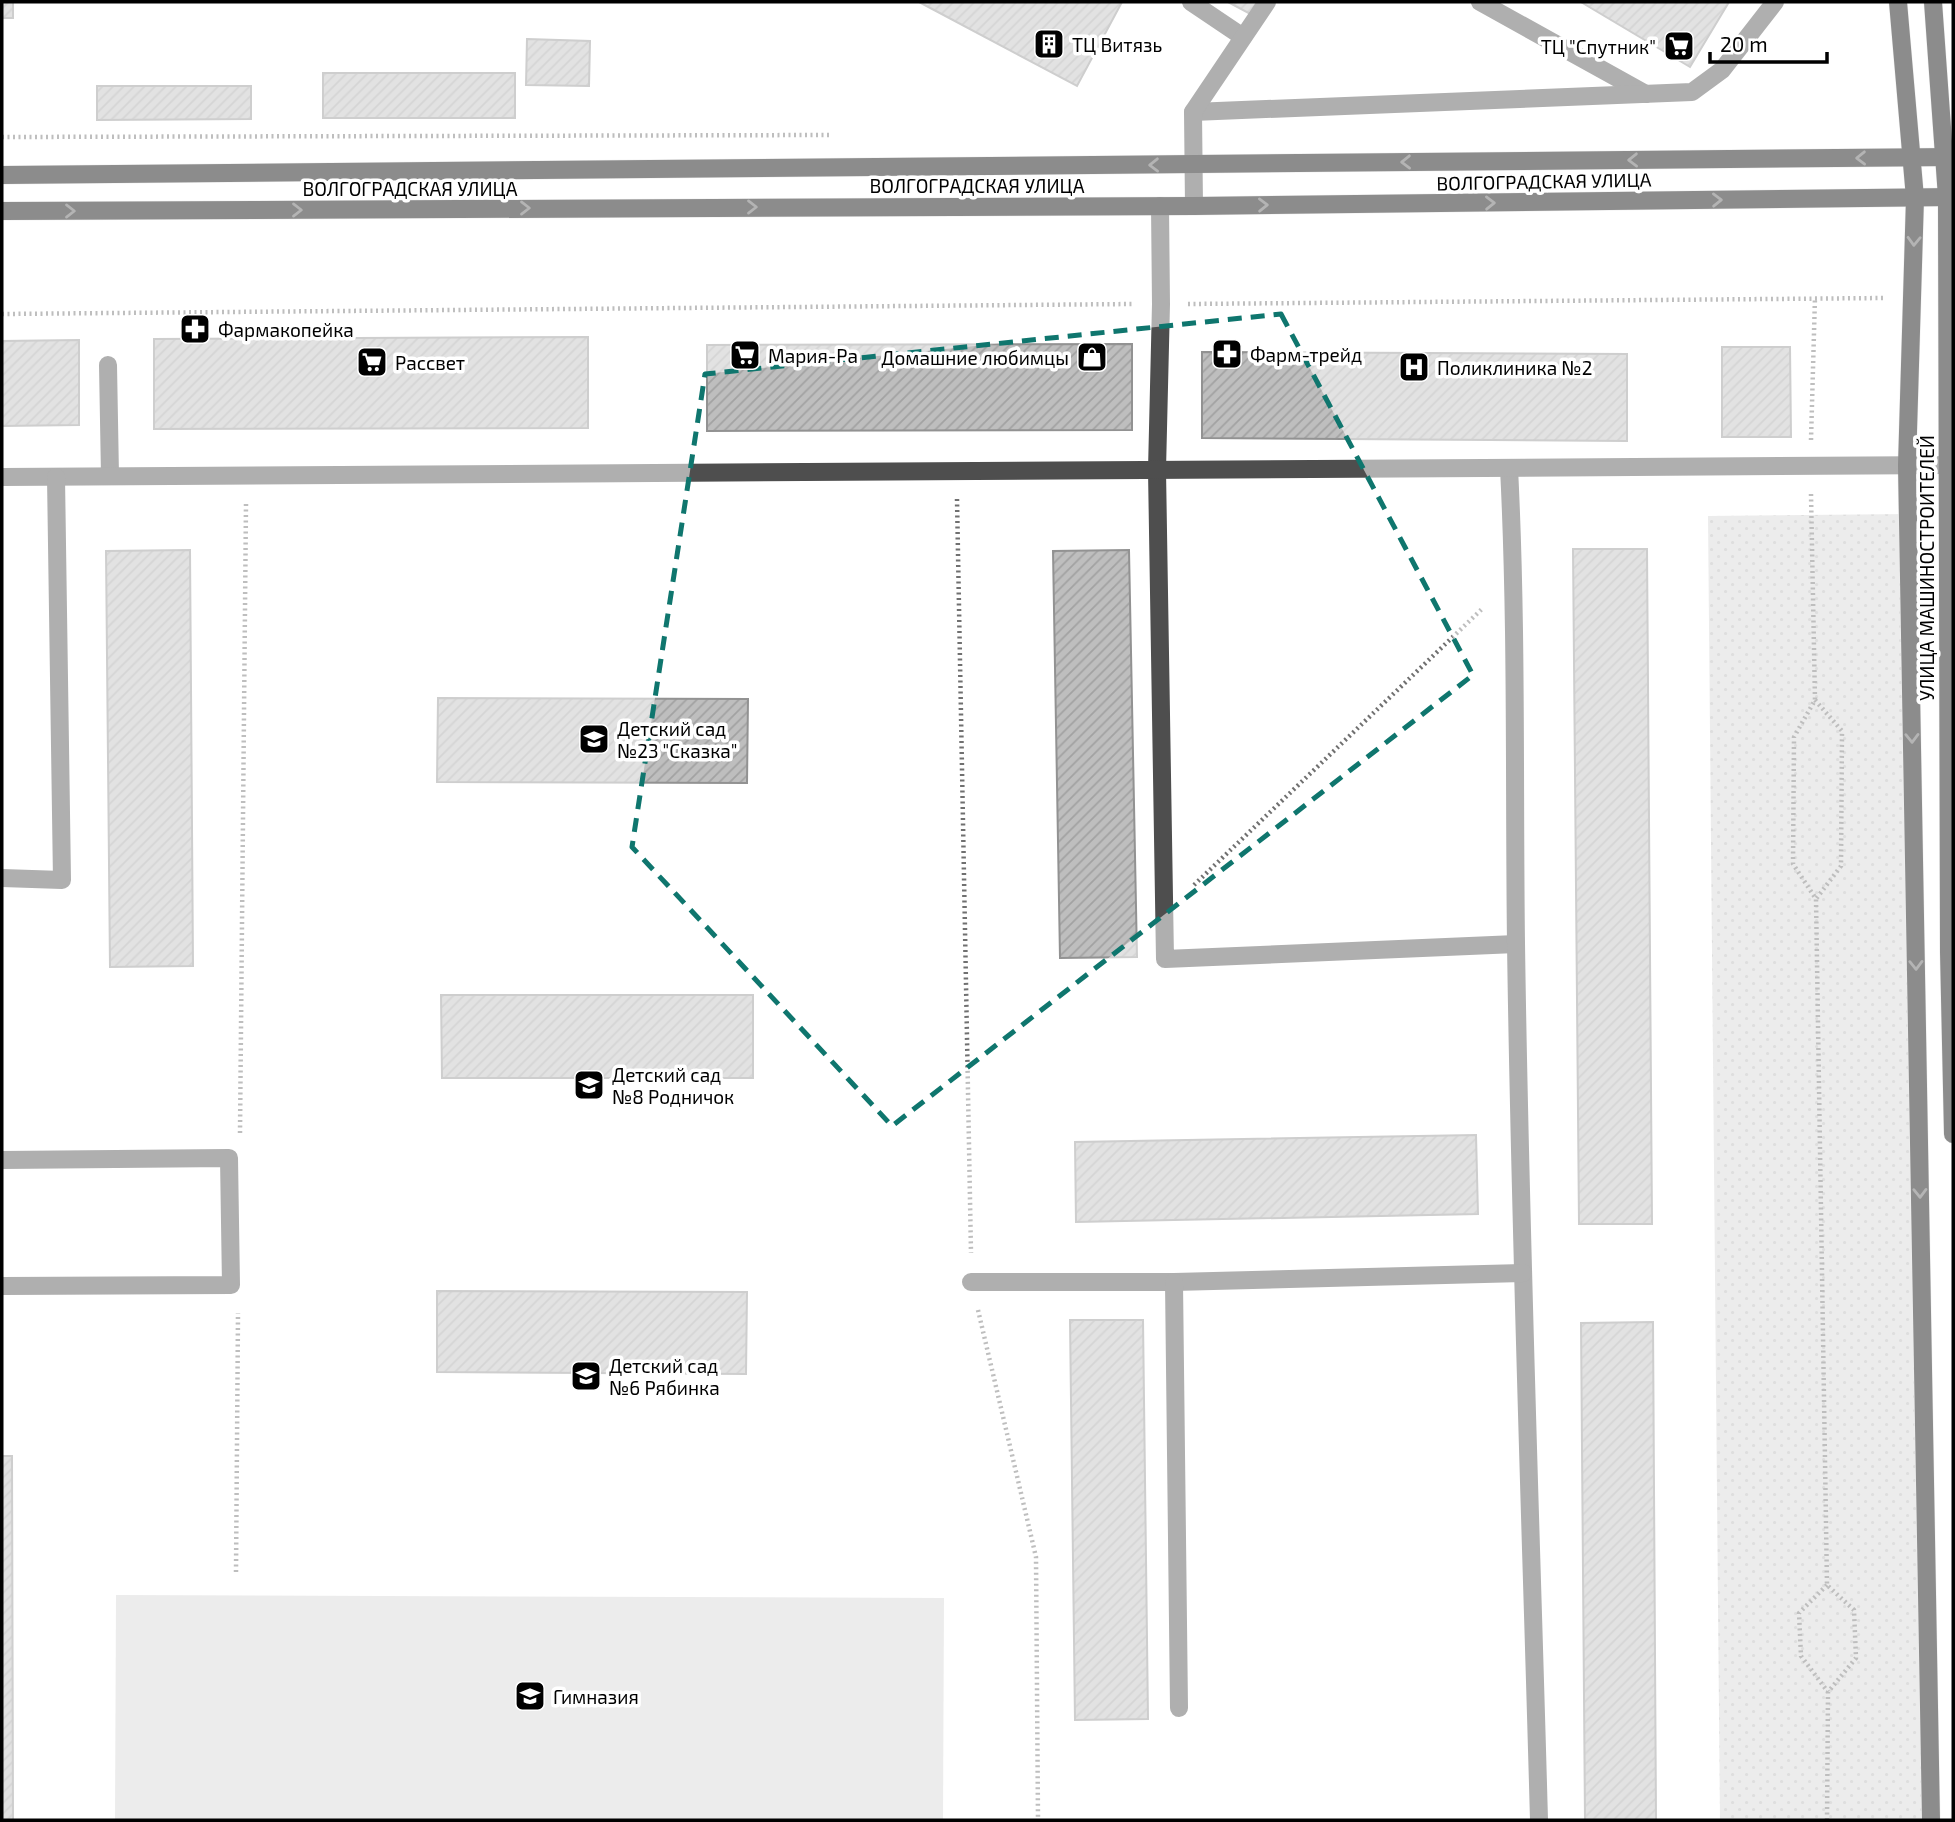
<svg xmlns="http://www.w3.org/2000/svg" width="1955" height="1822" viewBox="0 0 1955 1822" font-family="'Exo 2',sans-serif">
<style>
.grass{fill:url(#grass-dots)}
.pitch{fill:#d5d5d5}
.building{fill:url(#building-hatch);stroke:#929292;stroke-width:2}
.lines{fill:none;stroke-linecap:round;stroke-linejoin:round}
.major-casing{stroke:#dbdbdb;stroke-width:19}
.path{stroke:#707070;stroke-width:4.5;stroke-dasharray:2 3.5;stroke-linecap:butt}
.minor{stroke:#4e4e4e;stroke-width:18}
.major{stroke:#000;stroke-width:18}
.oneway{stroke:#595959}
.marked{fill:none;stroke:#0f766e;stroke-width:5;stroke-dasharray:14 9;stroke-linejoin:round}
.labels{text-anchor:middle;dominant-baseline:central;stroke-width:7;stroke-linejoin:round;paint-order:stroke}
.poi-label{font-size:19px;fill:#000;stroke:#fff;text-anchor:start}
.street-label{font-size:19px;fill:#000;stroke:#fff}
</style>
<defs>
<pattern id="grass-dots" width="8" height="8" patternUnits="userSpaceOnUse" patternTransform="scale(1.75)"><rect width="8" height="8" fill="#d5d5d5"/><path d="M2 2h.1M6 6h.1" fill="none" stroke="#b5b5b5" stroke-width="1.8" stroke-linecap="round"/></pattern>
<pattern id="building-hatch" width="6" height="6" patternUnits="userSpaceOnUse" patternTransform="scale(1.75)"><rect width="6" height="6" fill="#bebebe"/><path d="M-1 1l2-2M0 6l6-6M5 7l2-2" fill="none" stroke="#a2a2a2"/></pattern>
</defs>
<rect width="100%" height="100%" fill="#fff"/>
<polygon class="grass" points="1910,514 1922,1820 1720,1820 1708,516"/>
<polygon class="pitch" points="116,1595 944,1598 943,1820 115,1820"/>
<g class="building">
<rect x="2" y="2" width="11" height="16"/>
<polygon points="919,2 1122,2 1077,86"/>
<polygon points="1228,2 1262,2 1254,16"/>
<polygon points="1581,2 1729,2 1690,67"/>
<polygon points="527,39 590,41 589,86 526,85"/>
<rect x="323" y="73" width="192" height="45"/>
<polygon points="97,86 251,86 251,119 97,120"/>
<polygon points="588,337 588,428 154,429 154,339"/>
<polygon points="79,340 79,425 2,426 2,341"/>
<polygon points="1132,344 1132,430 707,431 707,345"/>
<polygon points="1722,347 1790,347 1791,437 1722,437"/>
<polygon points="1202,352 1627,354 1627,441 1202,438"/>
<polygon points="1573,549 1647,549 1652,1224 1579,1224"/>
<polygon points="190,550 193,966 110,967 106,551"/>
<polygon points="1129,550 1137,957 1060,958 1053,551"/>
<polygon points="438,698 748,699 747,783 437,782"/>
<polygon points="441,995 753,995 753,1078 442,1078"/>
<polygon points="1476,1135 1478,1214 1076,1222 1075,1142"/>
<polygon points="437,1291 747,1292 746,1374 437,1372"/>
<polygon points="1070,1320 1143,1320 1148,1719 1075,1720"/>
<polygon points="1653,1322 1656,1820 1585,1820 1581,1323"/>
<polygon points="2,1456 12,1456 13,1820 2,1820"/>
</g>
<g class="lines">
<g class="major-casing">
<g id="major">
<polyline points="1898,2 1915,198 1907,465 1931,1820"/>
<polyline points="1933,2 1947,197 1949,952 1953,1134"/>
<polyline points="2,175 1953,157"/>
<polyline points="2,211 1194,206 1953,197"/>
</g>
</g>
<g class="path">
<polyline points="2,137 830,135"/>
<polyline points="1188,304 1886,298"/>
<polyline points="2,314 1133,304"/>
<polyline points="1811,440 1815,297"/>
<polyline points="1811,494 1815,700 1794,737 1793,864 1816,899 1827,1585 1854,1610 1856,1658 1828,1692 1827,1820"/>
<polyline points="957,499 971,1253"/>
<polyline points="1815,700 1842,731 1841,866 1816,899"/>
<polyline points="1194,885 1483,608"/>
<polyline points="240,1133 246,504"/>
<polyline points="978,1310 1036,1557 1038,1820"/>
<polyline points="236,1572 238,1313"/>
<polyline points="1827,1585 1799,1613 1801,1656 1828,1692"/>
</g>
<g class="minor">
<polyline points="1191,2 1243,37"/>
<polyline points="1480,2 1646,94"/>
<polyline points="1193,112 1692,92 1722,70 1775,2"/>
<polyline points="1160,206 1161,304 1157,470 1165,959 1516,944"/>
<polyline points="1194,206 1193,112 1267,2"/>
<polyline points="108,365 110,476"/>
<path d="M1509,468C1517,626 1514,785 1516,943C1520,1236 1531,1528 1539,1820"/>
<polyline points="2,477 1953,465"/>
<polyline points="2,878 62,880 56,477"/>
<polyline points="2,1160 229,1158 231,1285 2,1286"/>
<polyline points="971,1282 1174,1282 1523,1273"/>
<polyline points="1174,1282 1179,1708"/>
</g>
<use href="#major" class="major"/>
</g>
<defs><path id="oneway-chevron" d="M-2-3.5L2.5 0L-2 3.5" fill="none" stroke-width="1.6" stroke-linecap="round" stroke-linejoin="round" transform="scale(1.75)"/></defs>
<g class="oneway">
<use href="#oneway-chevron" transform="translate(1861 158) rotate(179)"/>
<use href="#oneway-chevron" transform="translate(1633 160) rotate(179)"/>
<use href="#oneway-chevron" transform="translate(1406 162) rotate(179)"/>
<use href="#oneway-chevron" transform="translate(1154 165) rotate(179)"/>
<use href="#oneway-chevron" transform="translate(1717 200) rotate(-1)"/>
<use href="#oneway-chevron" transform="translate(1490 203) rotate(-1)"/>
<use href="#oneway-chevron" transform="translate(1263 205) rotate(-1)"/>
<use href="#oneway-chevron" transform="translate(752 207)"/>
<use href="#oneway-chevron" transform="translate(525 208)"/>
<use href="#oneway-chevron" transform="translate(297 210)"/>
<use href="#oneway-chevron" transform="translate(70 211)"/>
<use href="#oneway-chevron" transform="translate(1914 241) rotate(92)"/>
<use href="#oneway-chevron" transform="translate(1912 738) rotate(89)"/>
<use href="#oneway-chevron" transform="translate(1916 965) rotate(89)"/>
<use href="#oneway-chevron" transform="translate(1920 1193) rotate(89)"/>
</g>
<path d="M0 0H1955V1822H0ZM1281,314L1473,675L892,1126L632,847L705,374Z" fill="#fff" fill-opacity=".55" fill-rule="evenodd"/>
<path class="marked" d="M1281,314L1473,675L892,1126L632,847L705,374Z"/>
<defs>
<g id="building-square" transform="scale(1.575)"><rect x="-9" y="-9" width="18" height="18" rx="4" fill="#000" stroke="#fff"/><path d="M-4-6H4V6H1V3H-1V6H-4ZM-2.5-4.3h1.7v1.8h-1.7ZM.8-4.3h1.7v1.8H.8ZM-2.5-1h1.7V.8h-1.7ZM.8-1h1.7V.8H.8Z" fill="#fff"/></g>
<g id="supermarket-square" transform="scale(1.575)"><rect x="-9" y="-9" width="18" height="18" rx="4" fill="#000" stroke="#fff"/><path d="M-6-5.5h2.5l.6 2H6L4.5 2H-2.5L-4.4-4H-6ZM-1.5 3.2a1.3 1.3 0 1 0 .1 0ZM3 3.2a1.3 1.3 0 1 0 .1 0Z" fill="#fff"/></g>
<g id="pharmacy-square" transform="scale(1.575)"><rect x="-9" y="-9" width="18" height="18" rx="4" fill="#000" stroke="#fff"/><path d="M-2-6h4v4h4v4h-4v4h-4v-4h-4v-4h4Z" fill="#fff"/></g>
<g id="shop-square" transform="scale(1.575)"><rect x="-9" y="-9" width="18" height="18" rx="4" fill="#000" stroke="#fff"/><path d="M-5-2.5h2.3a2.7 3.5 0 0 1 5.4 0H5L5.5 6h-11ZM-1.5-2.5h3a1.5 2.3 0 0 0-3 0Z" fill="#fff"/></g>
<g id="hospital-square" transform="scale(1.575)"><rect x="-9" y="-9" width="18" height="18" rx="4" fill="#000" stroke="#fff"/><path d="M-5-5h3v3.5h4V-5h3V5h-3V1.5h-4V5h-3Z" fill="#fff"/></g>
<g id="school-square" transform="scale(1.575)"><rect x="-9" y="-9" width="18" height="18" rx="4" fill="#000" stroke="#fff"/><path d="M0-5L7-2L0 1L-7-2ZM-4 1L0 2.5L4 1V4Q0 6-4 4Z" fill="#fff"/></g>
</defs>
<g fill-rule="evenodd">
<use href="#building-square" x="1049" y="44"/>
<use href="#supermarket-square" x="1679" y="46"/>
<use href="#pharmacy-square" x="195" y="329"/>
<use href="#pharmacy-square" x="1227" y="354"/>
<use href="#supermarket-square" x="745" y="355"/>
<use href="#shop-square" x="1092" y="357"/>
<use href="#supermarket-square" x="372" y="362"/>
<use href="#hospital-square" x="1414" y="367"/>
<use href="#school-square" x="594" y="739"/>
<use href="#school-square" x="589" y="1085"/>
<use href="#school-square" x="586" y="1376"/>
<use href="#school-square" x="530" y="1696"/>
</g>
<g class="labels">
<g class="poi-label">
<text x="1072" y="44">ТЦ Витязь</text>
<text x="1656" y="46" text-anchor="end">ТЦ "Спутник"</text>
<text x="218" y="329">Фармакопейка</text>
<text x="1250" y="354">Фарм-трейд</text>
<text x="768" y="355">Мария-Ра</text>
<text x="1069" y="357" text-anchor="end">Домашние любимцы</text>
<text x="395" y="362">Рассвет</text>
<text x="1437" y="367">Поликлиника №2</text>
<text x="617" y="728">Детский сад<tspan x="617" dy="22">№23 "Сказка"</tspan></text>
<text x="612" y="1074">Детский сад<tspan x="612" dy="22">№8 Родничок</tspan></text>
<text x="609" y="1365">Детский сад<tspan x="609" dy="22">№6 Рябинка</tspan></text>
<text x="553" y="1696">Гимназия</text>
</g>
<g class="street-label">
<text transform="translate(1544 181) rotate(-1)">ВОЛГОГРАДСКАЯ УЛИЦА</text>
<text x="977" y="185">ВОЛГОГРАДСКАЯ УЛИЦА</text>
<text x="410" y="188">ВОЛГОГРАДСКАЯ УЛИЦА</text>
<text transform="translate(1926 568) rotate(-90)">УЛИЦА МАШИНОСТРОИТЕЛЕЙ</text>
</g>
</g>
<rect width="1955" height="1822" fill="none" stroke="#000000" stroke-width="7"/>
<path d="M1710 52v10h117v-10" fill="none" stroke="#000000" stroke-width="3.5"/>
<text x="1720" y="52" font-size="21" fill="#000000" stroke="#ffffff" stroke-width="5" paint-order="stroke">20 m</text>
</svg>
